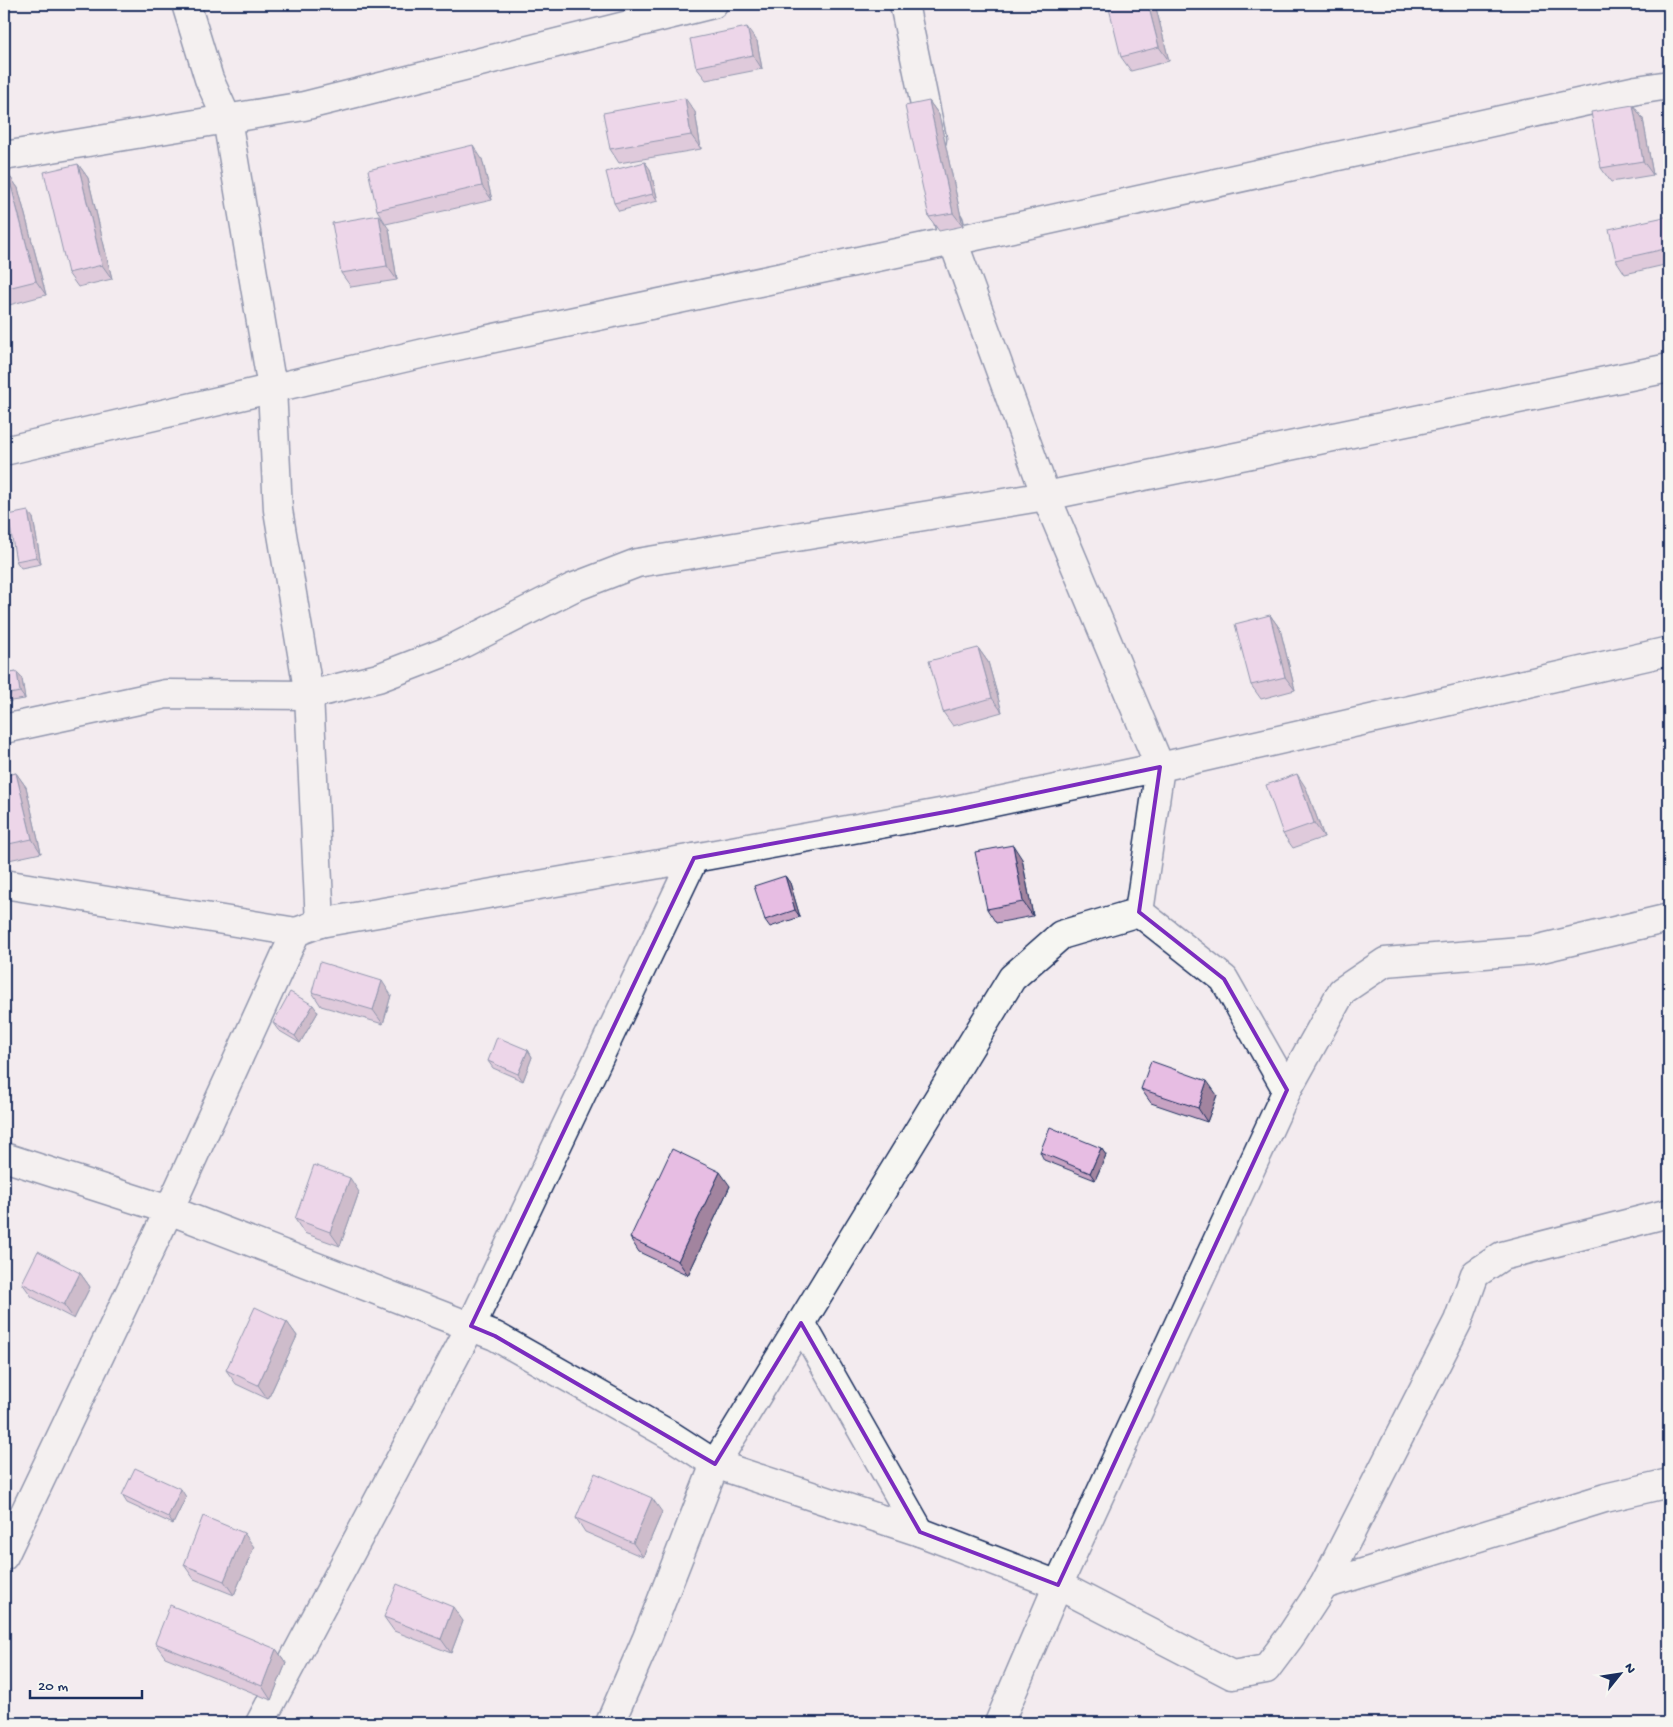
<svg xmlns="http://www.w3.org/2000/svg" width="1673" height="1727" viewBox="0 0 1673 1727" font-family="'Gochi Hand',sans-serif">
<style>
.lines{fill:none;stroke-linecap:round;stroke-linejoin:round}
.minor-casing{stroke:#1b2f5e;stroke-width:31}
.minor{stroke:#f6f6f2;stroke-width:28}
.wall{fill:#c7a3c3;stroke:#1b2f5e}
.shaded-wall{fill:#a2849f;stroke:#1b2f5e}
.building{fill:#e7bde3;stroke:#1b2f5e}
.marked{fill:none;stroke:#7b2cbf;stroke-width:4;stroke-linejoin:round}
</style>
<rect width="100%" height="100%" fill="#f3ebef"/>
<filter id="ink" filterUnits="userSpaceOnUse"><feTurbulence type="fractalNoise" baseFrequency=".02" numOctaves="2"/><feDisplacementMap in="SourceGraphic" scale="10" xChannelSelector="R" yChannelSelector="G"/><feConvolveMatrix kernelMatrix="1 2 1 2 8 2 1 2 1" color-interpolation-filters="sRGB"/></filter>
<g filter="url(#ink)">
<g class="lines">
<g class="minor-casing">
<g id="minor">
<polyline points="904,4 932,139"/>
<polyline points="4,156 304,106 713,4"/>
<polyline points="949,223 953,241 1046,496 1160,767 1139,912"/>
<polyline points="4,451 433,351 953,241 1637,90 1669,85"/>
<polyline points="4,729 166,694 309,695 278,510 272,388 227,119 209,79 186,4"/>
<polyline points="4,884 296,932"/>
<polyline points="1139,912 1224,979 1287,1090"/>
<polyline points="320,923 309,695 378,678 448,651 572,588 637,563 1046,496 1669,368"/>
<polyline points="4,1157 169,1210 495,1336 670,1435 715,1464 920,1532 1058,1585 1232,1675 1266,1669 1290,1637 1324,1585 1458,1321 1475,1274 1502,1256 1669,1213"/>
<polyline points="801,1323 920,1532"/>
<polyline points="4,1556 169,1210 296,932 320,923 694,858 951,811 1160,767 1669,651"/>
<polyline points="1324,1585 1605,1498 1669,1483"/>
<polyline points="260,1723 471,1326 694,858"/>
<polyline points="610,1723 647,1638 715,1464 1012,978 1061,935 1139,912"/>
<polyline points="999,1723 1058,1585 1287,1090 1342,991 1385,962 1534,950 1669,918"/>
</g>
</g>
<use href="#minor" class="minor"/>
</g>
<g class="wall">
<polygon points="1155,4 1169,61 1131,71 1121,57"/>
<polygon points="757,41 762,69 706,80 696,67"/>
<polygon points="929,101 939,115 963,226 939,231 929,217"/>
<polygon points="1633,105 1643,119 1653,175 1611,182 1601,168"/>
<polygon points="695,112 701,149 619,163 610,149"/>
<polygon points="482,159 492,200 386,224 377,210"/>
<polygon points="78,164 88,178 112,279 78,287 68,273"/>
<polygon points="650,169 658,201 619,211 614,203"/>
<polygon points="8,174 18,188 46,295 9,305 4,298 4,175"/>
<polygon points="1669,216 1669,264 1625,274 1616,260"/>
<polygon points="389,229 397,280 351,287 341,273"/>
<polygon points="33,518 41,564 21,568 16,561"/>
<polygon points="1270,615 1280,629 1295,690 1261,699 1251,685"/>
<polygon points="978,648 988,662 1002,712 953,726 943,712"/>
<polygon points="17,672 22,679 25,699 4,702 4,674"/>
<polygon points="16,773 26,787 41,853 4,861 4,776"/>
<polygon points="1306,788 1324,837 1293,848 1283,834"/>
<polygon points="1022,859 1033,916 996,923 987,909"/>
<polygon points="785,876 790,883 800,917 770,927 765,920"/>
<polygon points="312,992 391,995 383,1024 321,1006"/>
<polygon points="318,1012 300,1043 278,1030 273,1023"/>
<polygon points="528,1050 532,1057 523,1081 493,1068 488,1061"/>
<polygon points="1141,1089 1217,1095 1207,1122 1151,1103"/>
<polygon points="1101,1148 1106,1155 1095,1180 1044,1160 1040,1152"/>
<polygon points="730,1186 688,1275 639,1252 630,1238"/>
<polygon points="359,1192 340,1246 304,1233 295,1219"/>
<polygon points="80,1273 90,1287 74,1319 32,1297 22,1283"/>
<polygon points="287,1322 297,1336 268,1399 236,1384 226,1370"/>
<polygon points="122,1495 186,1497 173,1524 127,1503"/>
<polygon points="662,1512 643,1557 585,1532 576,1518"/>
<polygon points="254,1547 234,1595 194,1579 184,1565"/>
<polygon points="384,1617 463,1621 451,1653 394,1631"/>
<polygon points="155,1643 276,1649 286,1663 271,1700 165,1657"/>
</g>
<g class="shaded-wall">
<polygon points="1148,4 1155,4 1169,61 1159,47"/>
<polygon points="747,27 757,41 762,69 753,55"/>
<polygon points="685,98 695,112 701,149 691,135"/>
<polygon points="929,101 939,115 963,226 953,213"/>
<polygon points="1633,105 1643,119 1653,175 1643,161"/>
<polygon points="473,145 482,159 492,200 482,186"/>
<polygon points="645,162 650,169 658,201 653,194"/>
<polygon points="78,164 88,178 112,279 102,265"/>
<polygon points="8,174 18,188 46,295 36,281"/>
<polygon points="379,215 389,229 397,280 387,266"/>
<polygon points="28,511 33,518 41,564 36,557"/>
<polygon points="1270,615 1280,629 1295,690 1285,677"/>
<polygon points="978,648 988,662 1002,712 992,698"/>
<polygon points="17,672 22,679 25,699 20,692"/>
<polygon points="16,773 26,787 41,853 32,839"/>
<polygon points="1297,774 1306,788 1324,837 1314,823"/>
<polygon points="1013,845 1022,859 1033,916 1023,902"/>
<polygon points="785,876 790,883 800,917 795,910"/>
<polygon points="382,981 391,995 383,1024 373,1010"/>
<polygon points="313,1005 318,1012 300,1043 295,1036"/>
<polygon points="528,1050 532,1057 523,1081 518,1074"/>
<polygon points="1207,1081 1217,1095 1207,1122 1198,1108"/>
<polygon points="1101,1148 1106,1155 1095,1180 1090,1173"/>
<polygon points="720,1172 730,1186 688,1275 678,1261"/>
<polygon points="350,1178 359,1192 340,1246 330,1232"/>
<polygon points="80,1273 90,1287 74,1319 64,1305"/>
<polygon points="287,1322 297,1336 268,1399 258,1385"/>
<polygon points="181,1489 186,1497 173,1524 168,1517"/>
<polygon points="652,1498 662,1512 643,1557 633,1543"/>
<polygon points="244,1533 254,1547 234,1595 224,1581"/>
<polygon points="453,1607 463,1621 451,1653 441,1639"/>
<polygon points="276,1649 286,1663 271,1700 262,1686"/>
</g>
<g class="building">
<polygon points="1108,4 1148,4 1159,47 1121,57"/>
<polygon points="747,27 753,55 696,67 690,39"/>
<polygon points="685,98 691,135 610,149 603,113"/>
<polygon points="929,101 953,213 929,217 905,106"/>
<polygon points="1633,105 1643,161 1601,168 1591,112"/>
<polygon points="473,145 482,186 377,210 368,170"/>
<polygon points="645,162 653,194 614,203 606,172"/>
<polygon points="78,164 102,265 68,273 44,172"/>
<polygon points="8,174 36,281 4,289 4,175"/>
<polygon points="379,215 387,266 341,273 332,223"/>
<polygon points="1669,216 1669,248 1616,260 1609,229"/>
<polygon points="28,511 36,557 16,561 8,515"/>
<polygon points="1270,615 1285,677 1251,685 1235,624"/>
<polygon points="978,648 992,698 943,712 929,661"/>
<polygon points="17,672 20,692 4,695 4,674"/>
<polygon points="16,773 32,839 4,845 4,776"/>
<polygon points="1297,774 1314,823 1283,834 1266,785"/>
<polygon points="1013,845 1023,902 987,909 975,852"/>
<polygon points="785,876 795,910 765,920 754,886"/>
<polygon points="320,962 382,981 373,1010 312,992"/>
<polygon points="290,992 313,1005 295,1036 273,1023"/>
<polygon points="497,1037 528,1050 518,1074 488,1061"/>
<polygon points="1151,1061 1207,1081 1198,1108 1141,1089"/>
<polygon points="1050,1127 1101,1148 1090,1173 1040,1152"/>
<polygon points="672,1149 720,1172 678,1261 630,1238"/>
<polygon points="314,1165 350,1178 330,1232 295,1219"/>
<polygon points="38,1251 80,1273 64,1305 22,1283"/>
<polygon points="255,1307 287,1322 258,1385 226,1370"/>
<polygon points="135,1468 181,1489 168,1517 122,1495"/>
<polygon points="595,1473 652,1498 633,1543 576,1518"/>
<polygon points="203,1516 244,1533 224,1581 184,1565"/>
<polygon points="397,1584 453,1607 441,1639 384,1617"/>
<polygon points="170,1605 276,1649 262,1686 155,1643"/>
</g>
</g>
<path d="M0 0H1673V1727H0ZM1160,767L1139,912L1224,979L1287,1090L1058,1585L920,1532L801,1323L715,1464L495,1336L471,1326L694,858L951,811Z" fill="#f3ebef" fill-opacity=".55" fill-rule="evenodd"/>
<path class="marked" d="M1160,767L1139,912L1224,979L1287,1090L1058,1585L920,1532L801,1323L715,1464L495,1336L471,1326L694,858L951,811Z"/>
<rect width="1673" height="1727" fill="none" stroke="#f6f6f2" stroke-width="20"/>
<rect x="10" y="10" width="1653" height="1707" fill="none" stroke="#1b2f5e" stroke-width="2" filter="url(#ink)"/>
<g transform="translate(1620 1674) rotate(60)" stroke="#f6f6f2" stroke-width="4" paint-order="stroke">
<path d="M0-4L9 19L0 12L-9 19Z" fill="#1b2f5e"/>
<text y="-8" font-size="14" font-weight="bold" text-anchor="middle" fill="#1b2f5e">N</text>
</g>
<path d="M30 1690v8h112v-8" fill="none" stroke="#1b2f5e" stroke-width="2.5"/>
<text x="38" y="1690" font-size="15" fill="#1b2f5e" stroke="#f6f6f2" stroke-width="4" paint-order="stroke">20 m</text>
</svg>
